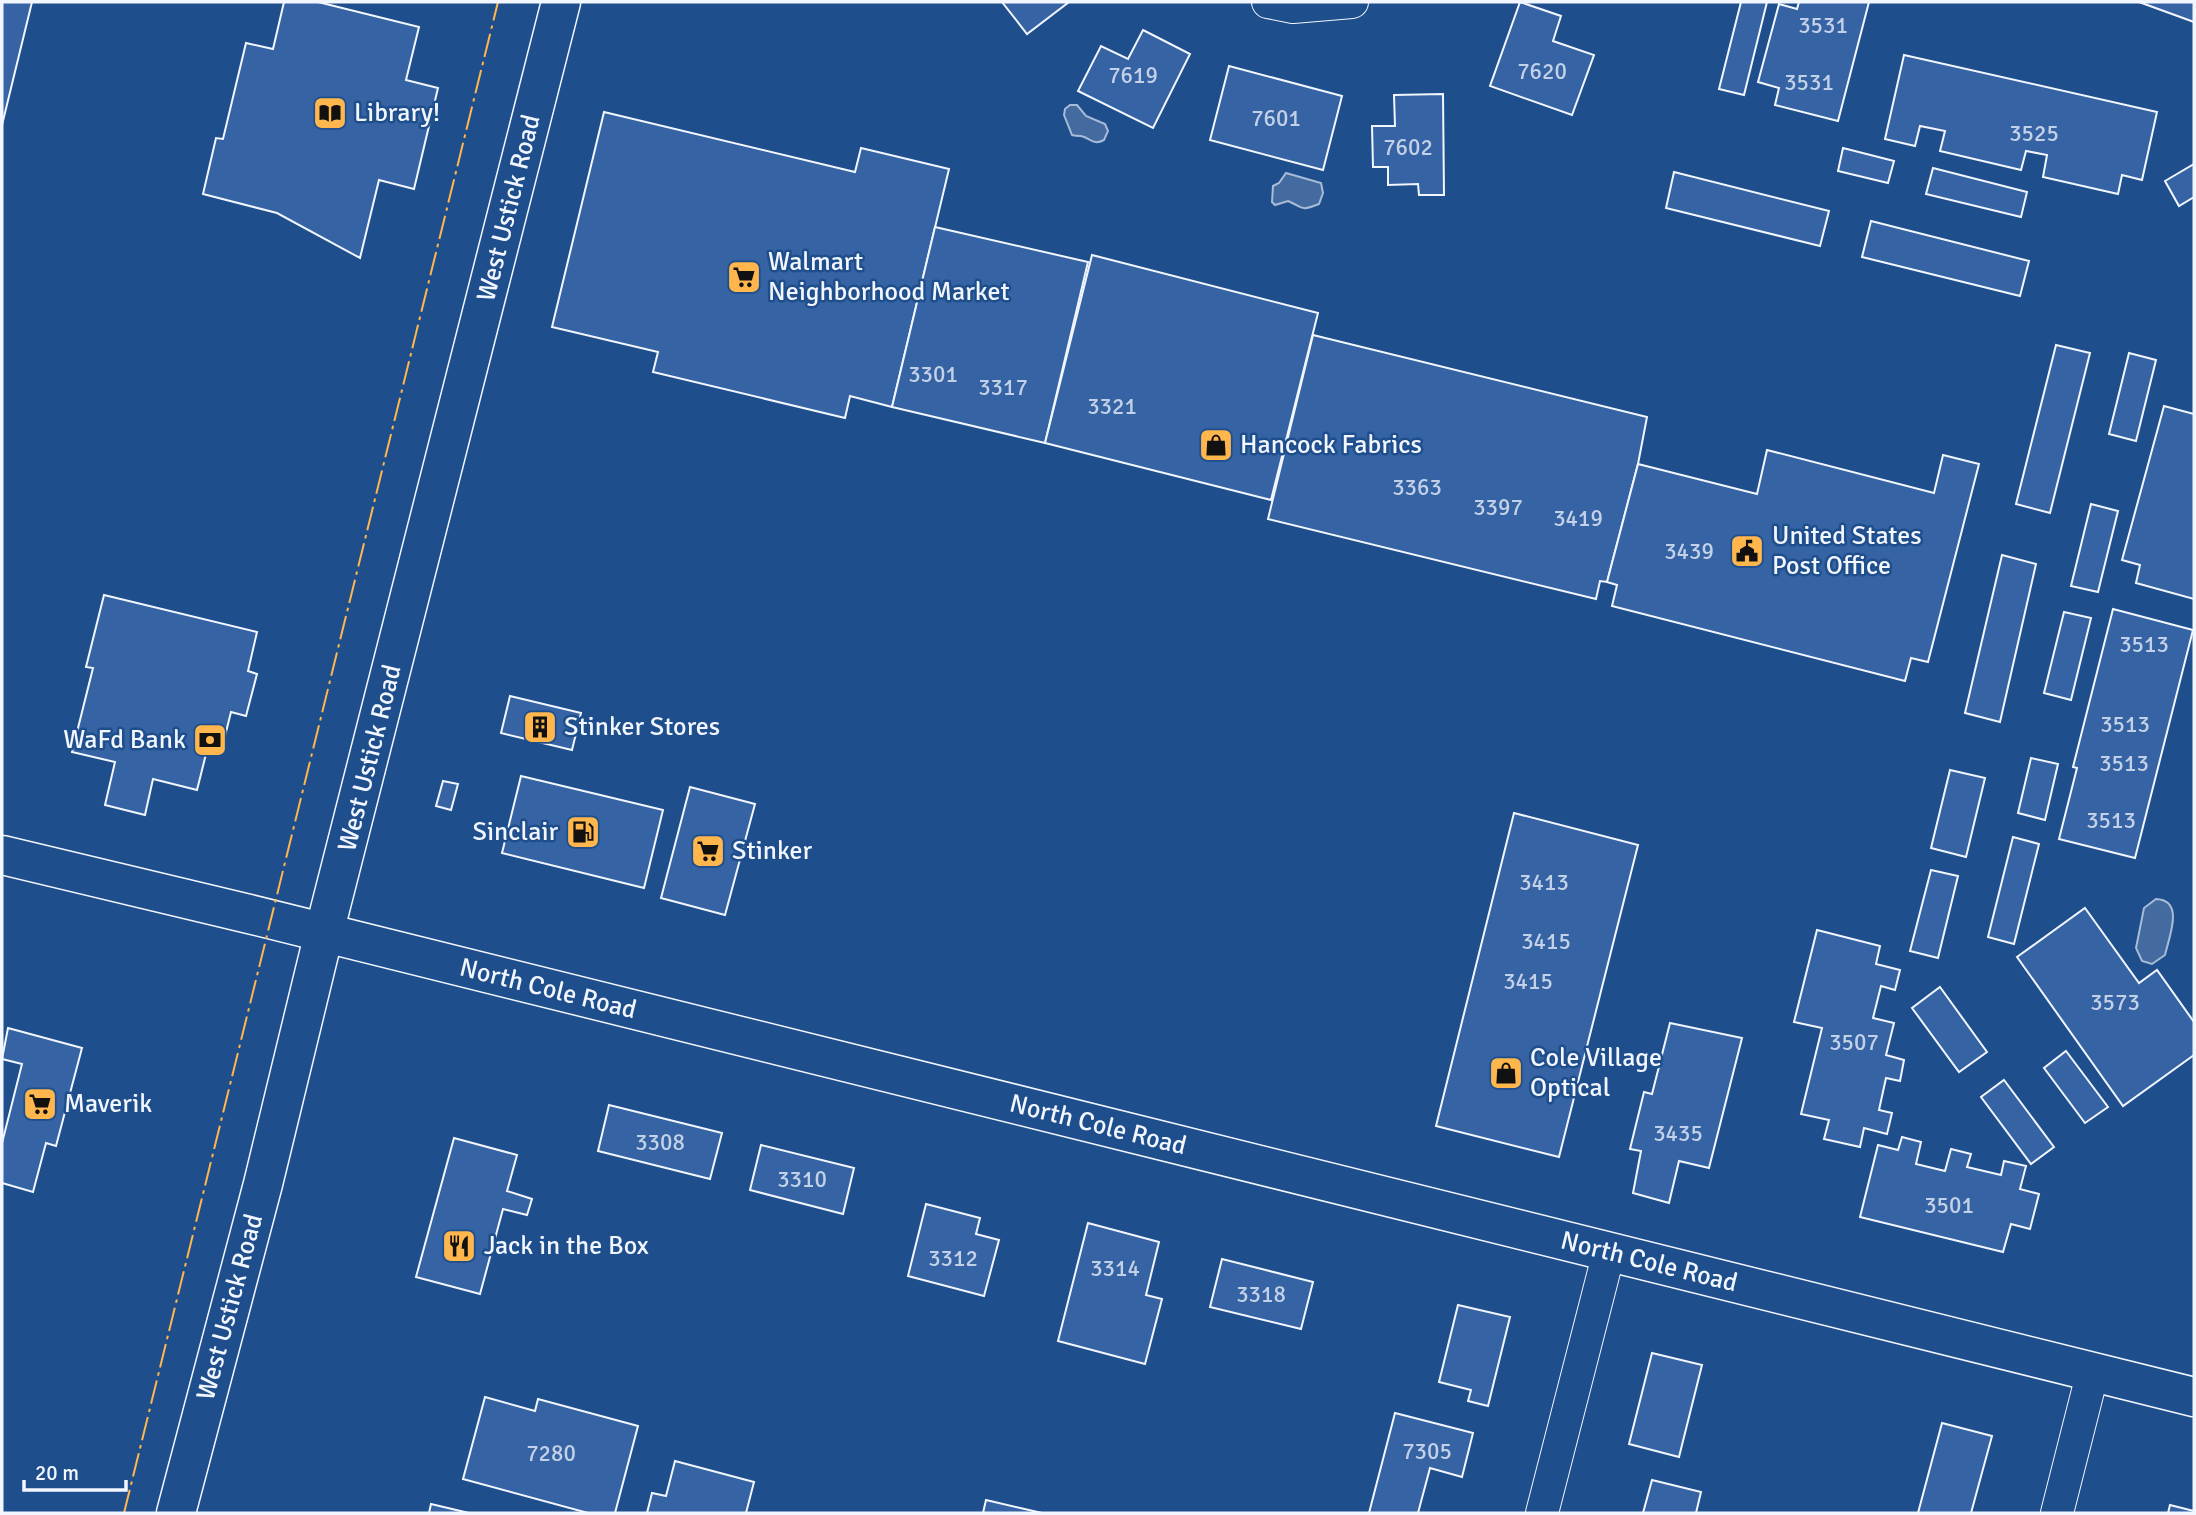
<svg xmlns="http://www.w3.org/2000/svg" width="2196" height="1515" viewBox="0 0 2196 1515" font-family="Signika,sans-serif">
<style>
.water{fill:#446ba0;stroke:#a8bbd7;stroke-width:2}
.building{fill:#3563a3;stroke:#f2f6ff;stroke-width:2}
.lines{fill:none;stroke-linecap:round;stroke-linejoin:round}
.minor-casing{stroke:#f2f6ff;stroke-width:34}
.secondary-casing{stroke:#f2f6ff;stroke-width:41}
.minor{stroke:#1f4e8c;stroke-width:32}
.secondary{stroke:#1f4e8c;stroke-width:38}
.power{stroke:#ffb74d;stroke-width:2;stroke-dasharray:24 5 3.5 5;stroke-linecap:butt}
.labels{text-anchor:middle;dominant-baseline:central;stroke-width:5;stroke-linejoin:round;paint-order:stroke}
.number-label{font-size:23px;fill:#c3d1e8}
.poi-label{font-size:26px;fill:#f2f6ff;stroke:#1f4e8c;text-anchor:start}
.street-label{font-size:26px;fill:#f2f6ff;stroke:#1f4e8c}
</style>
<rect width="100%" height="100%" fill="#1f4e8c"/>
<g class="water">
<path d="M1070,105H1077L1086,116L1105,124L1108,131L1104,140C1093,146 1091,138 1081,136C1078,136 1075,136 1072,135L1064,115L1065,109Z"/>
<path d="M1286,173L1321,183L1323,193L1319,204C1299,212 1303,207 1288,201L1275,205L1272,202L1273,186L1279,183Z"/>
<path d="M2156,899C2185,900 2169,937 2165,955L2152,964L2142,961L2136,948L2144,908Z"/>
</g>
<g class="building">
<polygon points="2,2 32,2 2,125"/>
<polygon points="284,2 318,2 419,27 406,80 438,88 414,189 379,180 360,258 277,213 203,194 216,138 223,139 246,43 273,49"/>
<polygon points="1002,2 1069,2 1027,34"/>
<polygon points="1520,2 1561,16 1553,41 1594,55 1572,115 1490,86"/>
<polygon points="1741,2 1767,2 1744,95 1719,89"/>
<polygon points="1799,2 1869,2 1838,121 1775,105 1779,88 1758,82 1779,4 1797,9"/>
<polygon points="2139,2 2194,2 2194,22"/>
<polygon points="1143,30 1190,54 1153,128 1078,91 1101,46 1128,59"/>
<polygon points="1904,55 2157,112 2142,180 2122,175 2118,194 2043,177 2047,155 2026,151 2021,170 1940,151 1945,131 1920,126 1915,146 1885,139"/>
<polygon points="1229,66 1342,96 1323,170 1210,140"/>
<polygon points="1443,94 1444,195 1419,195 1418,184 1388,185 1388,167 1373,167 1372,126 1395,126 1394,95"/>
<polygon points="604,112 855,172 861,148 949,169 892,407 850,396 845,418 653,372 658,352 552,327"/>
<polygon points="1843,148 1894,161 1888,183 1838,171"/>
<polygon points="2194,164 2194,197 2179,206 2165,181"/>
<polygon points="1933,168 2027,192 2021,217 1926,194"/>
<polygon points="1674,172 1829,211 1820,246 1666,208"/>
<polygon points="1871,221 2029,261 2020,296 1862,257"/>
<polygon points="935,227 1088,262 1045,443 892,407"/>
<polygon points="1092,255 1318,313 1271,500 1045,443"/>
<polygon points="1313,335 1647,417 1638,464 1607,582 1600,581 1596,599 1268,519"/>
<polygon points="2056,345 2090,353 2050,513 2016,504"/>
<polygon points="2129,353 2156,360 2136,441 2109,434"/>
<polygon points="2164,406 2194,414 2194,599 2136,583 2140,565 2122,560"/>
<polygon points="1767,450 1934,493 1943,455 1979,464 1928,662 1911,658 1905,681 1612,606 1617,585 1607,582 1638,464 1757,494"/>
<polygon points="2091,504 2118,511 2098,592 2071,586"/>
<polygon points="2002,555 2036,564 2000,722 1965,713"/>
<polygon points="104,595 257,632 248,671 257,674 246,716 231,712 225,736 199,729 195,747 207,750 197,790 153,779 145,815 105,805 115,762 72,752 93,668 86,667"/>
<polygon points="2113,609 2193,630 2135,858 2059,839 2077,768 2073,767"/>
<polygon points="2064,612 2091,618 2071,700 2044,693"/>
<polygon points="510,696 581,713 572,750 501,733"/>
<polygon points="2031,758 2058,764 2045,820 2018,813"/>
<polygon points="1950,770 1985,778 1966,857 1931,848"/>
<polygon points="521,776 663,810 644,888 502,853"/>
<polygon points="443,781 458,784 451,810 436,806"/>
<polygon points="690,787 755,804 725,915 661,898"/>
<polygon points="1514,813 1638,845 1559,1157 1436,1126"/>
<polygon points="2013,837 2039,844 2014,944 1988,937"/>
<polygon points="1931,870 1958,876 1938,958 1910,951"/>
<polygon points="2085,908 2139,983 2157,970 2194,1022 2194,1055 2123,1106 2017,957"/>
<polygon points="1817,930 1880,946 1876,964 1900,970 1895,990 1881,986 1873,1018 1894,1023 1886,1055 1904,1060 1900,1081 1886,1078 1879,1110 1892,1113 1887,1134 1864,1128 1860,1147 1824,1139 1829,1120 1801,1114 1822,1028 1794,1022"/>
<polygon points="1940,987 1987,1052 1959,1072 1912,1008"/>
<polygon points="1670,1023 1742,1038 1709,1168 1679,1161 1669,1203 1633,1193 1641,1151 1630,1149 1644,1092 1652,1094"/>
<polygon points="8,1028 82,1048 56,1146 46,1143 33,1192 2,1183 2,1143 22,1064 2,1059"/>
<polygon points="2066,1051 2108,1107 2085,1123 2044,1068"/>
<polygon points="2004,1080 2054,1147 2031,1164 1981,1097"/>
<polygon points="609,1105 722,1133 710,1179 598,1151"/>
<polygon points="1902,1137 1921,1142 1916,1164 1945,1171 1951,1149 1971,1154 1967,1167 2001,1175 2004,1161 2026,1166 2020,1189 2039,1194 2030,1229 2011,1224 2003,1252 1860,1217 1878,1145 1898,1150"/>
<polygon points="454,1138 517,1155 507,1191 532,1199 527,1215 503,1209 480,1294 416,1277"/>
<polygon points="761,1145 854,1168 843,1214 750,1190"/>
<polygon points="926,1204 980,1218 976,1234 999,1240 984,1296 908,1276"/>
<polygon points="1088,1223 1159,1242 1146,1295 1162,1299 1145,1364 1058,1341"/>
<polygon points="1222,1259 1313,1282 1301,1329 1210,1307"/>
<polygon points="1458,1305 1510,1317 1488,1406 1468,1401 1471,1390 1439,1382"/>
<polygon points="1652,1353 1702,1365 1679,1457 1629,1444"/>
<polygon points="485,1397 535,1411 538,1399 638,1426 615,1513 588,1513 463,1479"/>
<polygon points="1395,1413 1473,1433 1462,1477 1430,1468 1418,1513 1369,1513"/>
<polygon points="1942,1423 1992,1436 1971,1513 1918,1513"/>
<polygon points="675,1461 754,1482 746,1513 647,1513 652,1493 666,1496"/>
<polygon points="1652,1480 1701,1492 1696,1513 1643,1513"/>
<polygon points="986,1500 1042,1513 983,1513"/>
<polygon points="431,1504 469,1513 429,1513"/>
<polygon points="2170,1505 2194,1511 2194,1513 2168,1513"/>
</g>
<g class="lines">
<g class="minor-casing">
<g id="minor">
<polyline points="1268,2 1293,7 1352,2"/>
<polyline points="1542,1513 1609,1252"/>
<polyline points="2057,1513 2093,1371"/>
</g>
</g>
<g class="secondary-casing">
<g id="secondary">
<polyline points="2,855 249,914 2194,1397"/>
<polyline points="176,1513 263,1184 324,933 561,2"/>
</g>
</g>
<use href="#minor" class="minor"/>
<use href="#secondary" class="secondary"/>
<polyline class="power" points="124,1513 498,2"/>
</g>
<defs>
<g id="library-square" transform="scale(1.75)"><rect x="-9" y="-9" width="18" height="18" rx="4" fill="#ffb74d" stroke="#1f4e8c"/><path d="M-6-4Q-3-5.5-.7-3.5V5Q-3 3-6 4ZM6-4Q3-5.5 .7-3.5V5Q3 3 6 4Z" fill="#111"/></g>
<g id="supermarket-square" transform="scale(1.75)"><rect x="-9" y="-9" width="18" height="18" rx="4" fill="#ffb74d" stroke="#1f4e8c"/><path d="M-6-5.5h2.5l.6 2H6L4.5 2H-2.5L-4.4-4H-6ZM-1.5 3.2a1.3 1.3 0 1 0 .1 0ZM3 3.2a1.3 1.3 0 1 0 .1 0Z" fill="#111"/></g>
<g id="shop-square" transform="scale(1.75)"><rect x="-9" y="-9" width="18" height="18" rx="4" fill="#ffb74d" stroke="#1f4e8c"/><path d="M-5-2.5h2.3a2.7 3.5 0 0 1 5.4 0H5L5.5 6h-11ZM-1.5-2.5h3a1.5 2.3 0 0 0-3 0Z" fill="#111"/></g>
<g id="civic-square" transform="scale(1.75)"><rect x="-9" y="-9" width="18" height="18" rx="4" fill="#ffb74d" stroke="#1f4e8c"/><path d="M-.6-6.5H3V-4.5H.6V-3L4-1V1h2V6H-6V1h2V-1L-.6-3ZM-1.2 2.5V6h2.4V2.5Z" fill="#111"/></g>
<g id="building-square" transform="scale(1.75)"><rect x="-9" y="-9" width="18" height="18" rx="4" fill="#ffb74d" stroke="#1f4e8c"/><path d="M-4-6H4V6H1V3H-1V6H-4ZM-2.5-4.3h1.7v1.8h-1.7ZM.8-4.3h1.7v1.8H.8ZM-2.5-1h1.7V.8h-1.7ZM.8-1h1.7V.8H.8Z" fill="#111"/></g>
<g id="bank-square" transform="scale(1.75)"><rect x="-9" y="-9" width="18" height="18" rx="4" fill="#ffb74d" stroke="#1f4e8c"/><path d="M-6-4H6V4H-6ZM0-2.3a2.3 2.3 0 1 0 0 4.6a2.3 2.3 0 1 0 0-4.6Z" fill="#111"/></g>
<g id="fuel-square" transform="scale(1.75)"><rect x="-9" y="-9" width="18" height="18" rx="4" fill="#ffb74d" stroke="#1f4e8c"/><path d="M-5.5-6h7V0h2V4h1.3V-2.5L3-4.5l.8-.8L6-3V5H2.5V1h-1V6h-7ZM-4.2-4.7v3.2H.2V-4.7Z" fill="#111"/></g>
<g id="restaurant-square" transform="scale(1.75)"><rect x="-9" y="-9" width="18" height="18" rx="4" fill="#ffb74d" stroke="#1f4e8c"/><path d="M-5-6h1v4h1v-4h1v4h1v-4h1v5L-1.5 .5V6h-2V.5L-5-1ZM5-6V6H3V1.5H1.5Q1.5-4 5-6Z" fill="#111"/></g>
</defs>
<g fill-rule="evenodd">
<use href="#library-square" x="330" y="113"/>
<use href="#supermarket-square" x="744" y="277"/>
<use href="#shop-square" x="1216" y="445"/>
<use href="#civic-square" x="1747" y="551"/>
<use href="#building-square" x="540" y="727"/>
<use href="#bank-square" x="210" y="740"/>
<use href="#fuel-square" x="583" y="832"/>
<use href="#supermarket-square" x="708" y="851"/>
<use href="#shop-square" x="1506" y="1073"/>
<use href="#supermarket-square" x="40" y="1104"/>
<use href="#restaurant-square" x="459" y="1246"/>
</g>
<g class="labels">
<g class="number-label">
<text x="1823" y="25">3531</text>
<text x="1542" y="71">7620</text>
<text x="1133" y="75">7619</text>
<text x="1809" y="82">3531</text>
<text x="1276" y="118">7601</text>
<text x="2034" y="133">3525</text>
<text x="1408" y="147">7602</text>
<text x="933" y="374">3301</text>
<text x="1003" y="387">3317</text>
<text x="1112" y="406">3321</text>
<text x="1417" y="487">3363</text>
<text x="1498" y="507">3397</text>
<text x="1578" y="518">3419</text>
<text x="1689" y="551">3439</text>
<text x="2144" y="644">3513</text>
<text x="2125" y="724">3513</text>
<text x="2124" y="763">3513</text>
<text x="2111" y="820">3513</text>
<text x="1544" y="882">3413</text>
<text x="1546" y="941">3415</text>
<text x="1528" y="981">3415</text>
<text x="2115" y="1002">3573</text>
<text x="1854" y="1042">3507</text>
<text x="1678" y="1133">3435</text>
<text x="660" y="1142">3308</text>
<text x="802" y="1179">3310</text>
<text x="1949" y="1205">3501</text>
<text x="953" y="1258">3312</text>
<text x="1115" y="1268">3314</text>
<text x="1261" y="1294">3318</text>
<text x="1427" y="1451">7305</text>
<text x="551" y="1453">7280</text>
</g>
<g class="poi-label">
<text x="354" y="113">Library!</text>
<text x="768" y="262">Walmart<tspan x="768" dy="30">Neighborhood Market</tspan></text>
<text x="1240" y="445">Hancock Fabrics</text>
<text x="1772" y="536">United States<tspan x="1772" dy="30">Post Office</tspan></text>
<text x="564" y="727">Stinker Stores</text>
<text x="186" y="740" text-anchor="end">WaFd Bank</text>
<text x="558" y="832" text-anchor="end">Sinclair</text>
<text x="732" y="851">Stinker</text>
<text x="1530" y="1058">Cole Village<tspan x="1530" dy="30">Optical</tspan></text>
<text x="64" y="1104">Maverik</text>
<text x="484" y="1246">Jack in the Box</text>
</g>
<g class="street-label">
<text transform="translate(509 208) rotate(-76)">West Ustick Road</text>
<text transform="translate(370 758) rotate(-76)">West Ustick Road</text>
<text transform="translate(548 989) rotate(14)">North Cole Road</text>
<text transform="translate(1098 1125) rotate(14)">North Cole Road</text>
<text transform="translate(1649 1262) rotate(14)">North Cole Road</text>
<text transform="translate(230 1307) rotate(-75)">West Ustick Road</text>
</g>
</g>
<rect width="2196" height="1515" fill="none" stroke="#f2f6ff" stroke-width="7"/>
<path d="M24 1480v10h102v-10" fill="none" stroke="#f2f6ff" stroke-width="3.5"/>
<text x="35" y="1480" font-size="21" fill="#f2f6ff" stroke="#1f4e8c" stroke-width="5" paint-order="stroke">20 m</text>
</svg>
